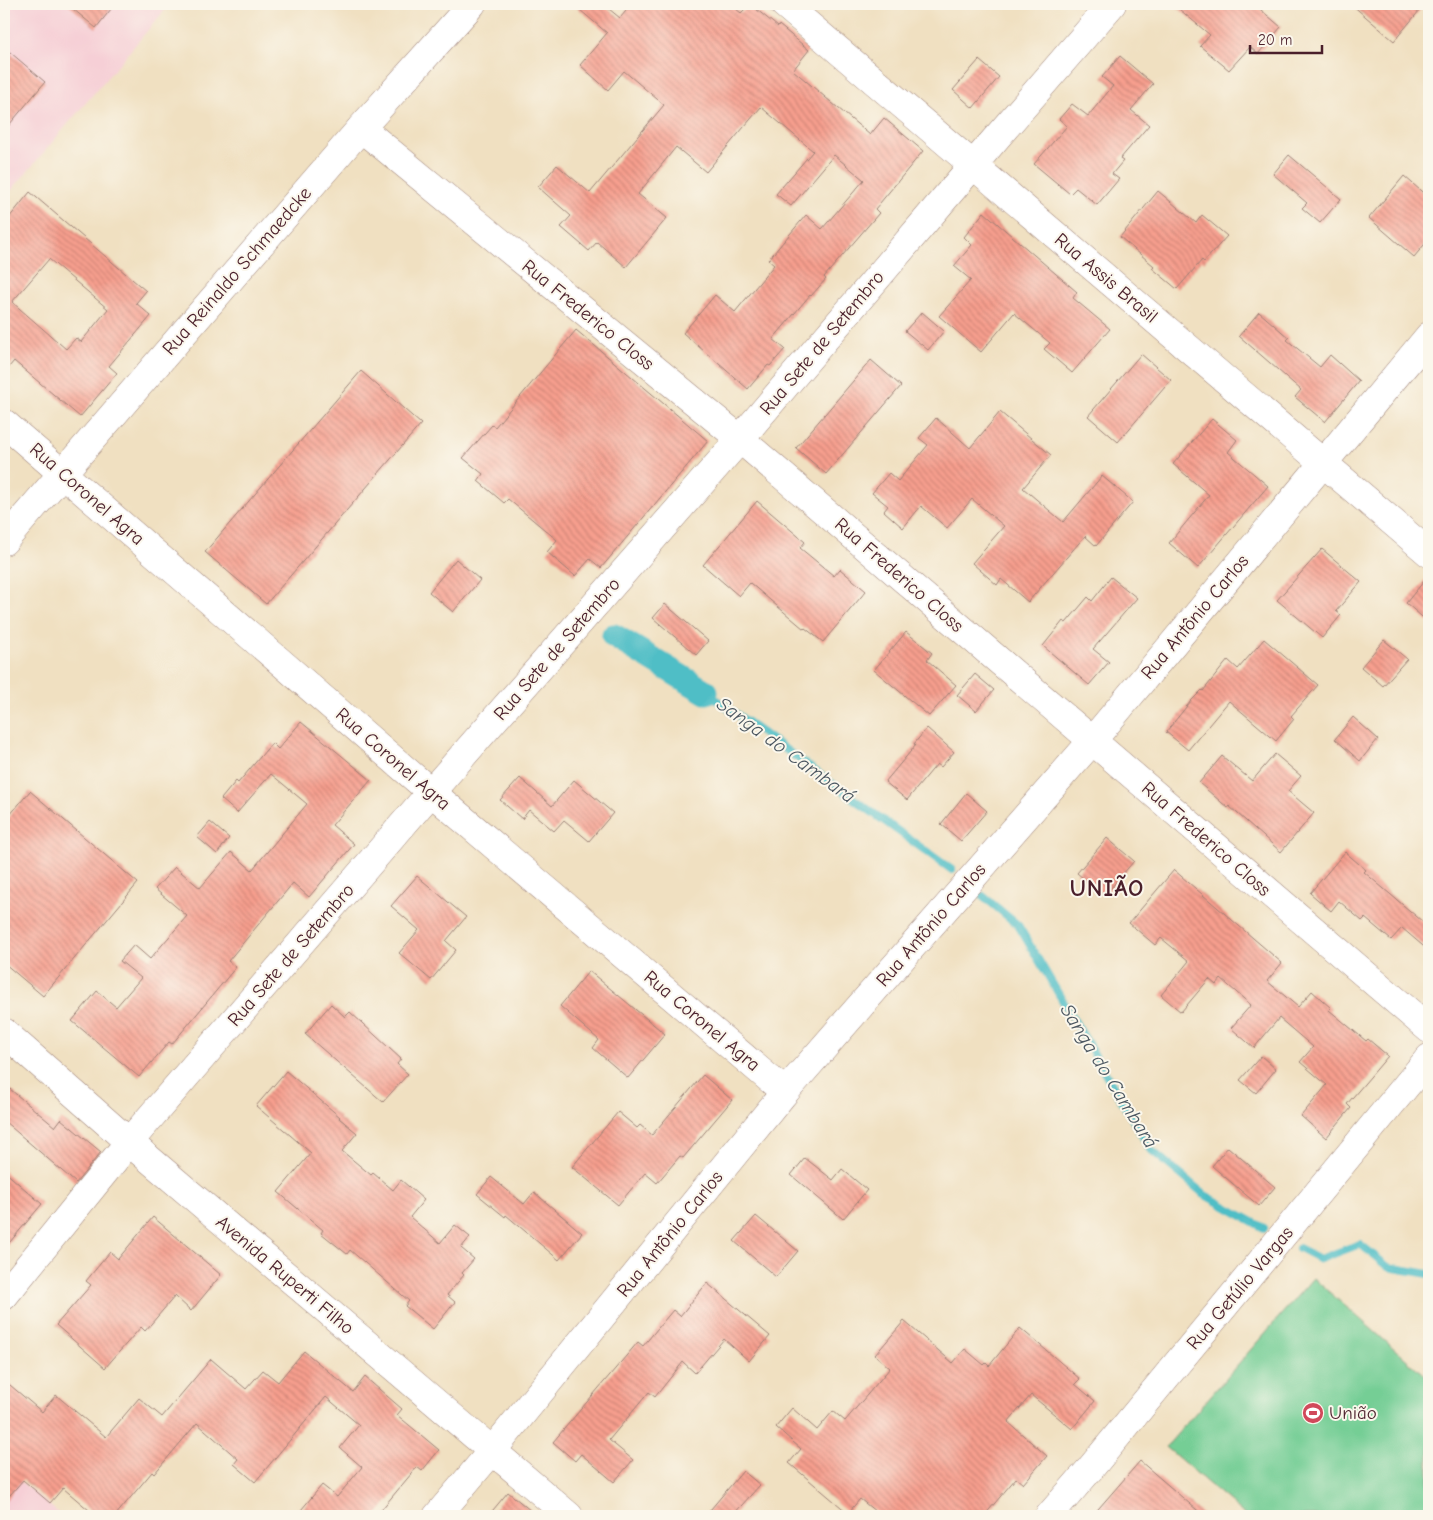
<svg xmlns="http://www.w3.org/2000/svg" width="1433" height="1520" viewBox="0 0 1433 1520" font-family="'Comic Neue',sans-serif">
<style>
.built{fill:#f6cfd6}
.garden{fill:#74ce95;stroke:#5f7660}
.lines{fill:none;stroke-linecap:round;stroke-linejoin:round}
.stream{stroke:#50bec6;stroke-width:8}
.canal{stroke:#50bec6;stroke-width:25}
.building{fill:url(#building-back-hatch);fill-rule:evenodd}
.minor-casing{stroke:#9d8076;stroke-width:29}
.minor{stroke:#fff;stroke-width:28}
.labels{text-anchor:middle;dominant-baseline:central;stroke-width:4;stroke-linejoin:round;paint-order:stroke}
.street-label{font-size:19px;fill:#4a1f2b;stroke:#fbf7ec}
.poi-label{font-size:19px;fill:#4a1f2b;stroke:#fbf7ec;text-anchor:start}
.water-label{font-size:20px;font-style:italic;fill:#4c5761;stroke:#fbf7ec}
.district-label{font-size:24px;font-weight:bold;letter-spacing:1px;fill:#4a1f2b;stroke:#fbf7ec}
</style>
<defs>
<pattern id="building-back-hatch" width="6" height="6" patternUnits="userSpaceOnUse" patternTransform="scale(1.25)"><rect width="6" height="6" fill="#f79f8e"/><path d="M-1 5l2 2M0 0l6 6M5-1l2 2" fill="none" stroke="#ca8174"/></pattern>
</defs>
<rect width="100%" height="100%" fill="#fbf7ec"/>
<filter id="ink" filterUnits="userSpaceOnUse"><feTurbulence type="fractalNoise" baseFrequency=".02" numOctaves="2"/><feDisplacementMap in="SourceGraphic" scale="10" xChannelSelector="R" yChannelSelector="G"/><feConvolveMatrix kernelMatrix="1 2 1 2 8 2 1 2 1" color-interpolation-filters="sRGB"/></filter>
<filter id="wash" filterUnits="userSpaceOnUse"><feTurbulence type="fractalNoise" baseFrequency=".0096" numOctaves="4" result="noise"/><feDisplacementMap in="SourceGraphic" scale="20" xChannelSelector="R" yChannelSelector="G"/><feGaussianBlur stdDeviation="1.12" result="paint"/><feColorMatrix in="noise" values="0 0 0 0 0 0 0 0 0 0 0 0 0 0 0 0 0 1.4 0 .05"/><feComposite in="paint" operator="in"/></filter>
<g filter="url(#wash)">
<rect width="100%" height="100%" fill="#f0e0c1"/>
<g class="built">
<polygon points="4,4 170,4 4,199"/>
<polygon points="4,1467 62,1516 4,1516"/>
</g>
<polygon class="garden" points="1313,1278 1429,1379 1429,1516 1246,1516 1166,1447"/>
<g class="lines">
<g class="stream">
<polyline points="706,692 952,870"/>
<polyline points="983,896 1018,925 1150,1149 1205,1195 1264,1228"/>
<polyline points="1299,1248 1320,1259 1360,1244 1388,1267 1429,1274"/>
</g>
<polyline class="canal" points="614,636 706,692"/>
</g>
<g id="blocks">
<g class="building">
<polygon points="67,4 115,4 96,28"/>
<polygon points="573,4 603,4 620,18 632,4 730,4 741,13 750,4 778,27 779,25 809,50 793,70 870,135 884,118 923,151 875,209 879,213 824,277 826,279 811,296 810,295 773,339 785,349 770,366 768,365 748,389 683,333 715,295 735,312 774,265 768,260 806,215 822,229 864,180 834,155 791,206 776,194 813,151 761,107 706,172 676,147 638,194 667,218 626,267 597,242 589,251 561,227 571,216 538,187 557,165 590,193 664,105 624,71 608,90 580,65 607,33"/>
<polygon points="1173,4 1254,4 1281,27 1258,54 1250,47 1229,70 1200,46 1210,35"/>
<polygon points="1351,4 1425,4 1394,41"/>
<polygon points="4,47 45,82 4,131"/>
<polygon points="1120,56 1153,84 1131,110 1149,125 1120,159 1123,161 1112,174 1119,179 1097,205 1076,188 1070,194 1034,164 1067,126 1059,119 1072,104 1088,116 1113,86 1102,77"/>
<polygon points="979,60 999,77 973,108 953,90"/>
<polygon points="1289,155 1341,199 1320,223 1302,208 1307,203 1273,174"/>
<polygon points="1404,176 1429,198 1429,239 1414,257 1369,218"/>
<polygon points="1158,191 1196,223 1202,215 1227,236 1204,262 1202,260 1177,289 1152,268 1154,266 1120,237"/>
<path d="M30,192L146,291L136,303L151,316L109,366L117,373L80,417L14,361L4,373V224ZM49,259L108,309L81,342L76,338L66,349L12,302Z"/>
<polygon points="984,212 1077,292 1073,298 1110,329 1072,373 1044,349 1050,343 1014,313 981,352 939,316 971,280 954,266 972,245 964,237"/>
<polygon points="922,312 944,331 928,350 905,331"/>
<polygon points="1259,312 1289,338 1287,340 1320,367 1330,355 1359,381 1325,422 1295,397 1301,390 1239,336"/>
<polygon points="576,330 708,441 601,568 590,559 575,576 547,552 557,540 508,499 504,503 478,481 483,474 463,458 492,425 495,427"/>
<polygon points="1141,354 1171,380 1118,442 1088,416"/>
<polygon points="871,360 901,386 826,474 796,448"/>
<polygon points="361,371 421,424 266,604 205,552"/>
<polygon points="1000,412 1051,455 1023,488 1063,522 1102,476 1133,502 1096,546 1085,536 1028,602 1001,579 997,585 972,563 1004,526 972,499 947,528 921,506 903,528 884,511 888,506 872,493 889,473 898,481 928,445 919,438 936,418 970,448"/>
<polygon points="1212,419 1237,440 1228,452 1268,486 1198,568 1169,543 1209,495 1173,464"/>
<polygon points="757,501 805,542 800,548 834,576 840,569 866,591 823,642 805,628 804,629 750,583 739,596 703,565"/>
<polygon points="1322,549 1361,582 1336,611 1341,615 1322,638 1277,600"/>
<polygon points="456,559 480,580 453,612 429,592"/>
<polygon points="1429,575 1429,623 1406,603"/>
<polygon points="1111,577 1137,598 1093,649 1109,662 1089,685 1043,646 1063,621 1066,623 1088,597 1092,601"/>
<polygon points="665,604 708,641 696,655 653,618"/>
<polygon points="906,632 932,653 927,660 956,685 929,716 874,670"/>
<polygon points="1264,639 1318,685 1291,716 1294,719 1276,741 1229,701 1188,750 1166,732 1191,701 1202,690 1203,691 1228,660 1238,669"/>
<polygon points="1384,640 1407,659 1383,686 1361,667"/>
<polygon points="975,674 994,690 976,711 957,695"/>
<polygon points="1353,717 1378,739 1360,761 1335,739"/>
<polygon points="301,722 371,780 332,825 354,844 309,897 293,883 228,961 236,967 172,1044 169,1042 139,1077 72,1021 97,991 116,1007 141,978 120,961 134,945 150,959 187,916 155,889 175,867 200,888 231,852 252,870 307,804 271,774 237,813 221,799 236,781 238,783 272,743 278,749"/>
<polygon points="927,728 954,752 941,767 937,764 907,800 885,782 916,745 914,744"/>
<polygon points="1275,754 1301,776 1288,791 1314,813 1281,852 1229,806 1228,808 1199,783 1222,756 1252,781"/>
<polygon points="520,778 552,806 574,780 613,813 589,841 564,820 554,831 529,810 522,819 500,800"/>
<polygon points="30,791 138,883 43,996 4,963 4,822"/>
<polygon points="966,793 987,811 961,841 941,824"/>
<polygon points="210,822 229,838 217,854 197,837"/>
<polygon points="1107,838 1134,861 1104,896 1077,873"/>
<polygon points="1345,852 1366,870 1364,872 1429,927 1429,951 1402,928 1391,940 1365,918 1362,921 1339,901 1331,911 1310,893"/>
<polygon points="1174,870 1282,963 1267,981 1298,1007 1312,991 1331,1008 1329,1010 1366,1041 1368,1039 1388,1056 1347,1104 1351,1108 1326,1138 1301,1116 1327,1085 1300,1062 1313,1047 1279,1018 1254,1048 1231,1028 1251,1005 1221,979 1216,985 1209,979 1181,1012 1161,995 1189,961 1161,938 1155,945 1129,923"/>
<polygon points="417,876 466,917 446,941 456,950 431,980 399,953 419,930 391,906"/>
<polygon points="589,971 665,1034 628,1078 593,1048 599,1040 560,1006"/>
<polygon points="331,1004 345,1017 350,1012 401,1059 397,1064 408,1074 383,1102 305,1034"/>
<polygon points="1261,1056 1276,1069 1256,1093 1240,1080"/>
<polygon points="286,1071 340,1117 339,1118 357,1133 342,1151 371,1175 373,1173 393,1190 401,1180 424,1200 410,1217 440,1243 455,1225 470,1237 461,1248 474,1259 462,1273 464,1275 447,1295 455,1302 433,1329 405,1306 409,1301 350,1250 347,1254 321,1233 323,1230 278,1192 311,1153 256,1106"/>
<polygon points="703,1075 732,1100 683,1158 680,1156 657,1183 645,1173 618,1205 572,1167 618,1112 637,1128 640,1125 652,1135"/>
<polygon points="4,1084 55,1127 61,1119 101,1152 76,1183 4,1121"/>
<polygon points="1228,1147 1275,1187 1259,1206 1212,1166"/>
<polygon points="805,1158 833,1180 842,1169 867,1190 843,1219 791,1175"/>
<polygon points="4,1171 42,1204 4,1249"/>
<polygon points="491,1177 524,1204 534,1192 582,1233 559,1260 506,1215 505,1217 477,1194"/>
<polygon points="756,1216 798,1251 776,1277 734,1241"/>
<polygon points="153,1217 221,1275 191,1311 175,1296 145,1331 141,1327 105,1368 56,1325 91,1285 86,1281 110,1252 118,1259"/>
<polygon points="707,1283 770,1336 749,1361 724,1339 695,1373 683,1362 655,1397 649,1392 609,1440 633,1460 614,1482 581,1454 575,1461 553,1442 638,1342 643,1346 673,1310 680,1316"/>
<polygon points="904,1321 953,1363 965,1349 984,1365 986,1363 989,1366 1020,1328 1080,1379 1075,1384 1095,1401 1072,1429 1031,1395 1008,1422 1047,1456 1023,1484 1016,1478 984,1516 881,1516 860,1499 848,1513 789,1463 801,1449 776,1427 792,1408 817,1430 833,1411 845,1421 890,1368 875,1355"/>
<polygon points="304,1351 353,1392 365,1377 402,1409 397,1415 439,1450 422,1471 417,1467 376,1516 296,1516 322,1485 337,1497 362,1467 340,1448 359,1425 326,1397 255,1482 234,1464 238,1459 197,1423 154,1474 152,1472 115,1516 96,1516 63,1488 50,1503 23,1480 4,1502 4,1380 42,1412 56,1395 106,1437 139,1398 162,1417 211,1359 246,1389 263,1370 278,1382"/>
<polygon points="1140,1461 1204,1516 1092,1516"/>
<polygon points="743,1471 760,1485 732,1516 705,1516"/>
<polygon points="508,1492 537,1516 488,1516"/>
</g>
</g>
</g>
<g filter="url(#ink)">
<use href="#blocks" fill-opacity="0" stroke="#9d8076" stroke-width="1"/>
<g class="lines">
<g class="minor-casing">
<g id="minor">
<polyline points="784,4 1429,553"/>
<polyline points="361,128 740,439 1429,1029"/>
<polyline points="4,423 431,792 785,1092"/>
<polyline points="4,541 361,128 472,4"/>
<polyline points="4,1032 129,1142 569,1516"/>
<polyline points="4,1296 129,1142 431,792 740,439 973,165 1112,4"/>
<polyline points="437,1516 492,1451 785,1092 1092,741 1429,336"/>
<polyline points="1049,1516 1090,1469 1429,1058"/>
</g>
</g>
<use href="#minor" class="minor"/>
</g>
</g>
<defs>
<g id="stadium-disc" transform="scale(1.125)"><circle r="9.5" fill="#d1495b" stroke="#fbf7ec"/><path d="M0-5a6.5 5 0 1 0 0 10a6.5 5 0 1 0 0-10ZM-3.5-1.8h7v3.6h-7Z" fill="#fff"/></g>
</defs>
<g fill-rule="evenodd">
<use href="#stadium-disc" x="1313" y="1413"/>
</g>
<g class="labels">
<g class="street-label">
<text transform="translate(237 271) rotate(-49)">Rua Reinaldo Schmaedcke</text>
<text transform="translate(1106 278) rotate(40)">Rua Assis Brasil</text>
<text transform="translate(588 315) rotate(39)">Rua Frederico Closs</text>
<text transform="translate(822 343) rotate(-50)">Rua Sete de Setembro</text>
<text transform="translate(87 494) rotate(41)">Rua Coronel Agra</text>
<text transform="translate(899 575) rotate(41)">Rua Frederico Closs</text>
<text transform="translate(1195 617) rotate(-50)">Rua Antônio Carlos</text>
<text transform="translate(557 649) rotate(-49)">Rua Sete de Setembro</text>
<text transform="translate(393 759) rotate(41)">Rua Coronel Agra</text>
<text transform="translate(1206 839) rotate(41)">Rua Frederico Closs</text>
<text transform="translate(931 925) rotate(-49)">Rua Antônio Carlos</text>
<text transform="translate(291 955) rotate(-49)">Rua Sete de Setembro</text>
<text transform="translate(702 1021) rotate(40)">Rua Coronel Agra</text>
<text transform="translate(670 1234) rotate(-51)">Rua Antônio Carlos</text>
<text transform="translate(285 1275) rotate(40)">Avenida Ruperti Filho</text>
<text transform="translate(1240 1288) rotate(-50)">Rua Getúlio Vargas</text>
</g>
<g class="poi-label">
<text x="1329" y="1413">União</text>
</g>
<g class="water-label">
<text transform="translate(786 750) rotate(36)">Sanga do Cambará</text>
<text transform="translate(1109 1076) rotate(58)">Sanga do Cambará</text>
</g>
<g class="district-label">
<text x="1107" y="888">UNIÃO</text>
</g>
</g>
<rect width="1433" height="1520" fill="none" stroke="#fbf7ec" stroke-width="20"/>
<path d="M1250 45v8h72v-8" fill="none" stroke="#4a1f2b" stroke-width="2.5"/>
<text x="1258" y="45" font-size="15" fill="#4a1f2b" stroke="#fbf7ec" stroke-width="4" paint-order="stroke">20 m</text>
</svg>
